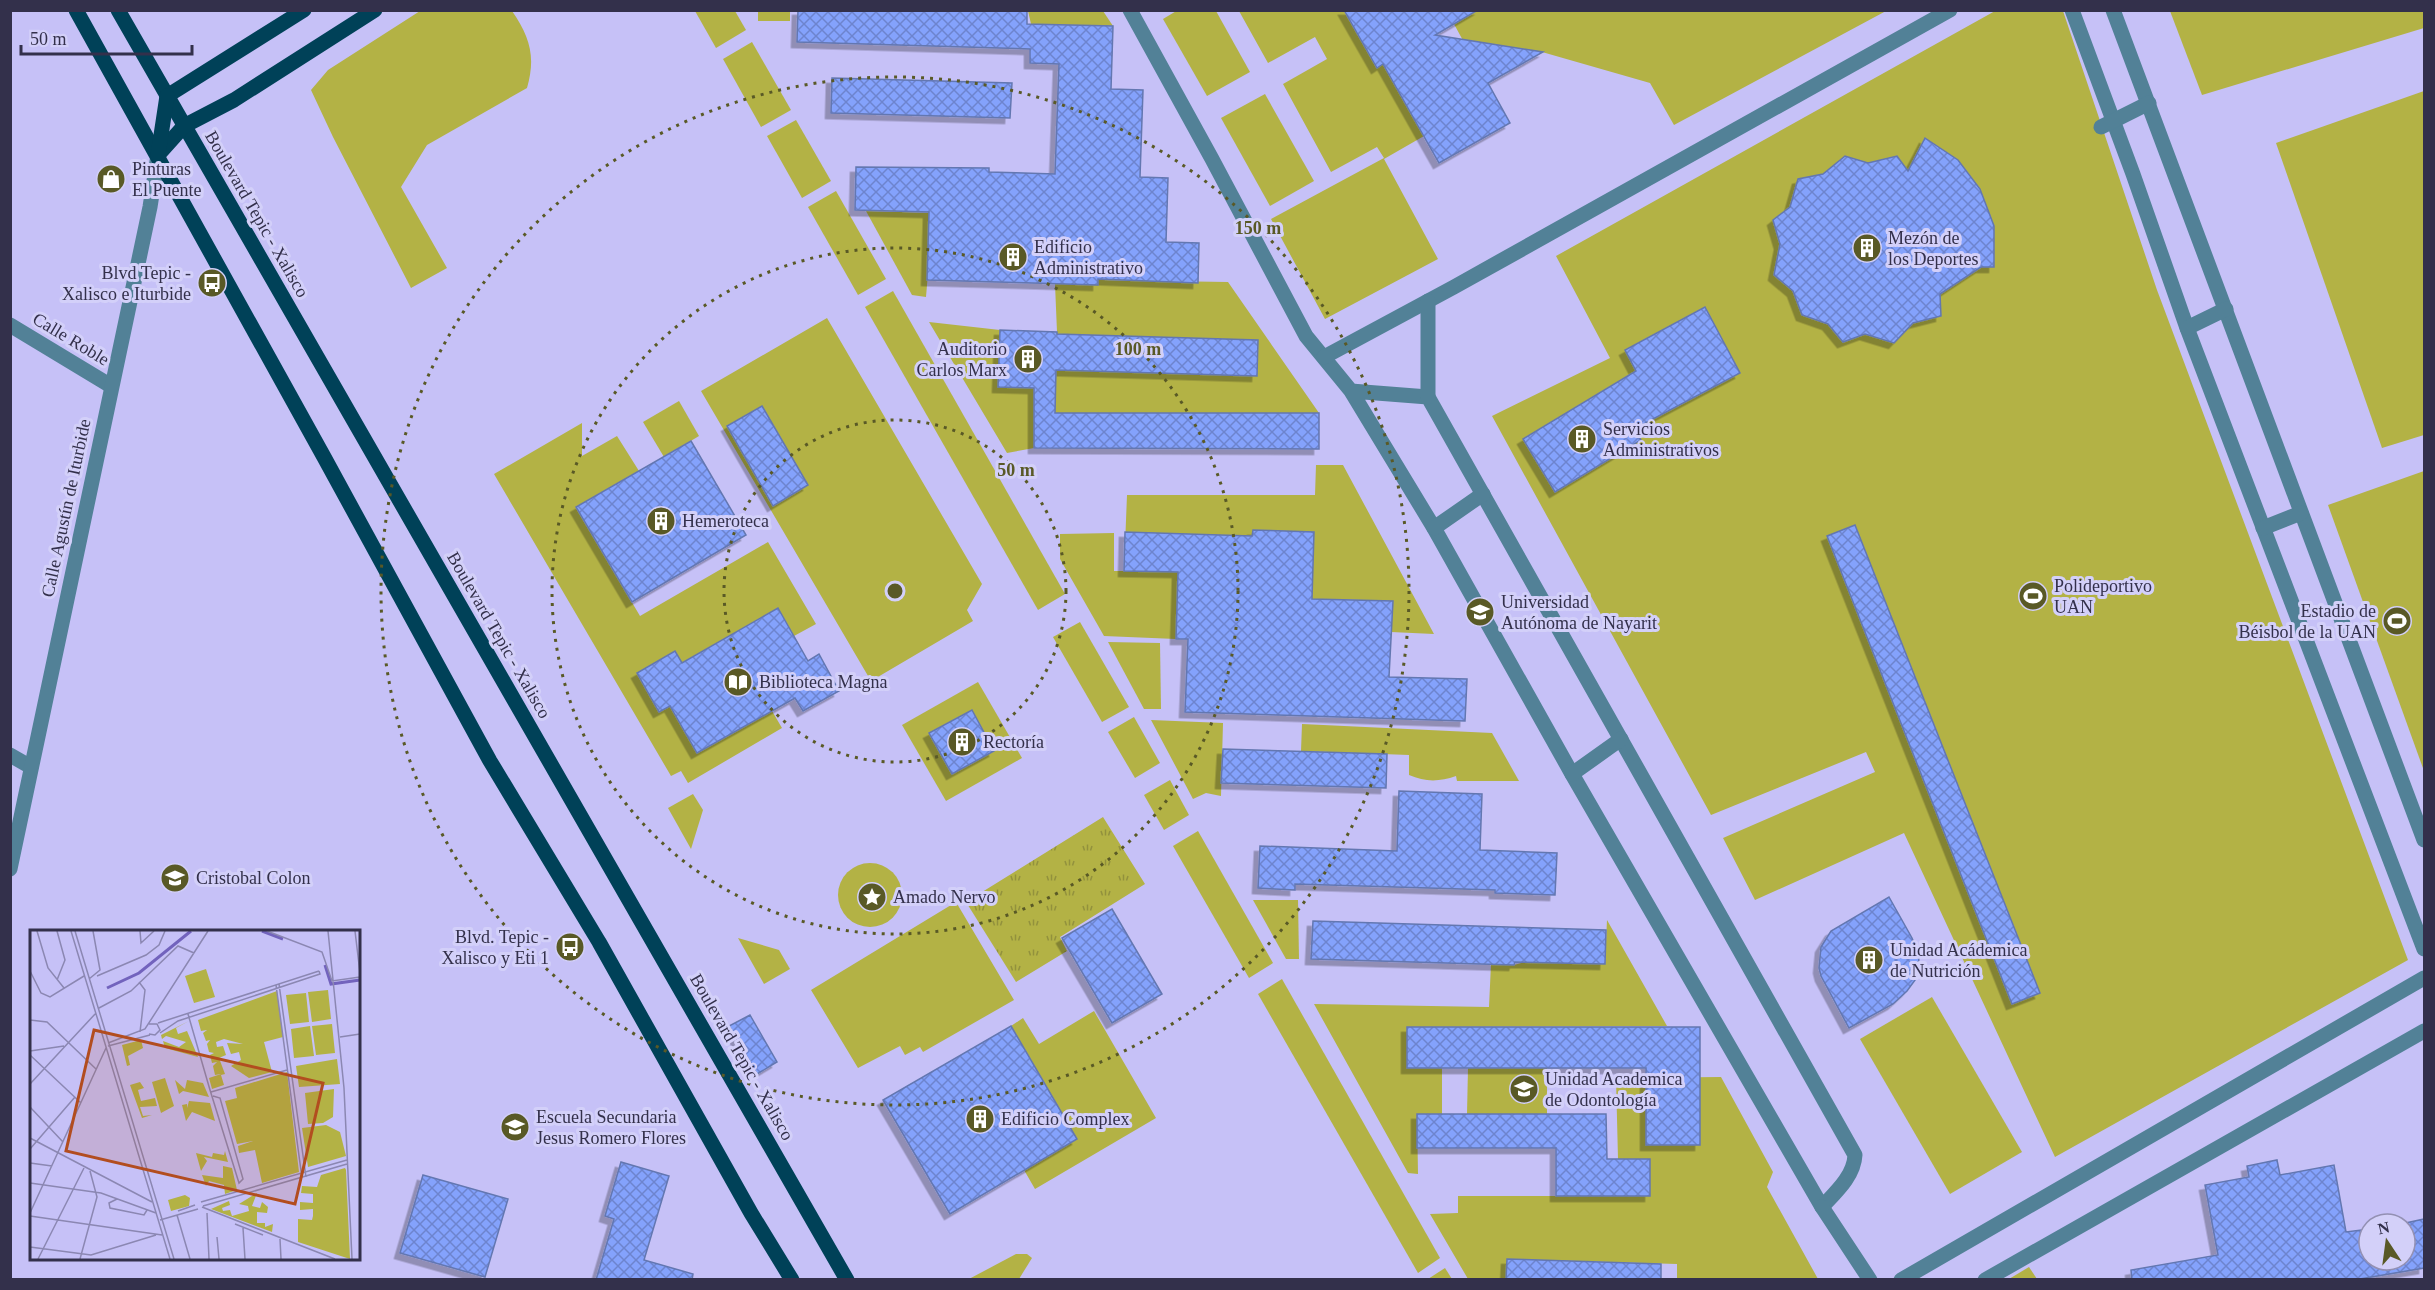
<svg xmlns="http://www.w3.org/2000/svg" width="2435" height="1290" viewBox="0 0 2435 1290" font-family="'Times New Roman',serif">
<style>
.grass{fill:#b3b245}
.park{fill:url(#park-tufts)}
.building{fill:url(#building-cross-hatch);stroke:#6377b1;stroke-width:1.5;filter:url(#shadow)}
.lines{fill:none;stroke-linecap:round;stroke-linejoin:round}
.minor{stroke:#528197;stroke-width:15}
.major{stroke:#004158;stroke-width:15}
.ring{fill:none;stroke:#595926;stroke-width:3;stroke-dasharray:3 6}
.labels{text-anchor:middle;dominant-baseline:central;stroke-width:6;stroke-linejoin:round;paint-order:stroke}
.poi-label{font-size:18px;fill:#33304b;stroke:#d3d0f9;text-anchor:start}
.street-label{font-size:18px;fill:#33304b;stroke:#d3d0f9}
.inset-river{fill:none;stroke:#7263bd;stroke-width:3}
.inset-road{fill:none;stroke:#8b87b2;stroke-width:1.5}
.view{fill:#b24d1f;fill-opacity:0.15;stroke:#b24d1f;stroke-width:3}
.inset-edge{fill:none;stroke:#33304b;stroke-width:3}
.centre{fill:#595926;stroke:#d3d0f9;stroke-width:3}
.ring-label{font-size:18px;text-anchor:middle;font-weight:bold;fill:#595926;stroke:#d3d0f9;stroke-width:6;stroke-linejoin:round;paint-order:stroke}
</style>
<defs>
<pattern id="park-tufts" width="24" height="20" patternUnits="userSpaceOnUse" patternTransform="scale(1.5)"><rect width="24" height="20" fill="#b3b245"/><path d="M3 7l-1-3M5 7V3M7 7l1-3M15 17l-1-3M17 17v-4M19 17l1-3" fill="none" stroke="#92913c"/></pattern>
<pattern id="building-cross-hatch" width="8" height="8" patternUnits="userSpaceOnUse" patternTransform="scale(1.5)"><rect width="8" height="8" fill="#84a2fc"/><path d="M0 0l8 8M0 8l8-8" fill="none" stroke="#6d84ce"/></pattern>
<filter id="shadow"><feDropShadow dx="-5.5" dy="5.5" stdDeviation="0" flood-color="#0004"/></filter>
</defs>
<rect width="100%" height="100%" fill="#c6c1f7"/>
<g class="grass">
<polygon points="1178,10 1216,11 1250,72 1207,96 1163,19"/>
<polygon points="1478,10 1886,11 1674,125 1650,83 1542,52 1466,46 1454,24"/>
<path d="M420,11H512C530,37 536,57 527,88L427,145L401,187L447,268L411,288L333,137L311,90L328,70Z"/>
<polygon points="695,11 735,11 746,30 716,48"/>
<rect x="758" y="11" width="32" height="10"/>
<polygon points="1028,11 1103,11 1113,26 1031,24"/>
<polygon points="1239,11 1344,11 1376,67 1383,64 1424,136 1384,159 1438,259 1325,319 1271,219 1384,158 1377,147 1331,172 1283,84 1327,59 1315,37 1268,63"/>
<polygon points="1995,11 2063,11 2157,290 2408,960 2055,1157 1904,833 1755,900 1723,838 1875,772 1866,752 1711,815 1492,416 1610,358 1556,256"/>
<polygon points="2170,11 2424,11 2424,28 2202,95"/>
<polygon points="752,42 791,110 761,127 723,59"/>
<polygon points="2424,91 2424,435 2382,448 2276,143"/>
<polygon points="1265,94 1314,181 1270,206 1221,118"/>
<polygon points="796,120 831,181 802,198 767,136"/>
<polygon points="836,191 886,279 858,295 808,207"/>
<polygon points="866,211 933,213 926,297 912,295"/>
<polygon points="1098,280 1228,282 1319,413 1035,413 1034,448 1007,453 929,322 1000,330 1055,388 1057,332 1055,284 1098,284"/>
<polygon points="893,291 1065,594 1038,610 865,307"/>
<polygon points="827,318 982,584 967,610 973,621 871,681 701,391"/>
<polygon points="679,401 699,436 664,457 643,422"/>
<polygon points="582,423 582,456 617,436 639,471 576,508 640,616 768,542 816,624 794,636 682,663 675,651 637,674 659,712 670,706 697,753 772,711 782,728 688,783 681,771 671,776 494,474"/>
<polygon points="1316,465 1343,465 1434,634 1391,632 1392,601 1330,599 1321,604 1177,600 1176,639 1104,636 1060,559 1060,534 1114,533 1114,571 1124,571 1127,495 1315,495"/>
<polygon points="2424,471 2424,771 2328,505"/>
<polygon points="1080,622 1129,707 1102,722 1053,637"/>
<polygon points="1108,642 1160,643 1161,709 1144,709"/>
<polygon points="978,682 1022,758 946,801 902,725"/>
<polygon points="1134,717 1160,763 1135,778 1108,732"/>
<polygon points="1151,720 1223,723 1221,796 1206,793 1193,799"/>
<path d="M1302,724L1492,733L1519,781H1457L1456,776C1439,782 1425,782 1409,775V755L1301,751Z"/>
<polygon points="1170,780 1189,815 1164,830 1144,795"/>
<polygon points="693,794 703,810 691,849 668,808"/>
<polygon points="1198,831 1273,963 1249,978 1173,846"/>
<circle cx="870" cy="895" r="32"/>
<polygon points="1253,900 1298,900 1299,959 1286,959"/>
<polygon points="956,902 1014,1000 923,1052 920,1047 905,1055 900,1046 858,1068 811,990"/>
<polygon points="1607,920 1667,1026 1407,1027 1407,1068 1442,1068 1442,1114 1417,1114 1418,1174 1408,1173 1314,1004 1489,1007 1491,964 1514,965 1525,962 1605,964"/>
<polygon points="738,938 779,950 790,969 764,984"/>
<polygon points="1282,979 1440,1258 1418,1273 1258,994"/>
<polygon points="1932,997 2022,1152 1950,1194 1860,1039"/>
<polygon points="1094,1011 1156,1118 1035,1189 1024,1170 1077,1139 1011,1026 1023,1018 1039,1044"/>
<polygon points="1468,1068 1547,1068 1547,1114 1467,1114"/>
<polygon points="1721,1077 1773,1172 1767,1187 1818,1279 1677,1279 1677,1264 1507,1259 1506,1279 1468,1279 1430,1214 1458,1213 1458,1196 1650,1196 1650,1159 1618,1159 1616,1078"/>
<polygon points="1016,1254 1027,1254 1032,1258 1019,1279 969,1279"/>
<polygon points="2029,1267 2037,1279 2009,1279"/>
<polygon points="1445,1268 1452,1279 1428,1279"/>
</g>
<polygon class="park" points="1103,817 1145,884 1060,937 1067,951 1016,982 966,902"/>
<g class="building">
<polygon points="798,10 1027,10 1027,24 1113,26 1111,89 1143,90 1140,177 1168,178 1166,242 1199,243 1198,283 1098,279 1098,285 927,280 929,212 855,210 856,167 989,168 989,172 1055,174 1059,64 1030,63 1030,49 797,42"/>
<polygon points="1344,10 1478,10 1435,35 1543,52 1488,83 1510,123 1439,163 1383,64 1377,68"/>
<polygon points="832,78 1012,83 1010,118 831,113"/>
<polygon points="1925,138 1958,160 1980,189 1994,226 1994,267 1981,267 1940,294 1941,316 1913,323 1894,343 1865,334 1843,342 1828,324 1802,315 1793,291 1774,275 1780,244 1773,220 1790,207 1798,179 1823,174 1845,156 1868,163 1897,156 1908,171"/>
<polygon points="1705,307 1740,373 1634,429 1641,440 1555,492 1523,439 1636,371 1625,350"/>
<polygon points="1000,330 1057,332 1057,334 1258,340 1257,376 1056,370 1055,413 1319,413 1319,449 1034,448 1034,388 998,387"/>
<polygon points="762,406 808,485 773,506 727,426"/>
<polygon points="691,441 746,535 632,602 576,507"/>
<polygon points="1855,525 2040,993 2012,1004 1827,536"/>
<polygon points="1253,530 1314,532 1312,599 1393,601 1389,677 1467,679 1465,721 1185,712 1188,639 1176,639 1178,572 1124,571 1125,532 1252,536"/>
<polygon points="778,608 808,661 819,654 839,691 803,711 795,698 697,753 670,706 659,712 637,673 675,651 682,663"/>
<polygon points="972,710 994,751 952,774 929,733"/>
<polygon points="1223,749 1387,754 1386,788 1221,783"/>
<polygon points="1399,791 1482,794 1480,850 1557,853 1555,895 1495,893 1495,890 1295,884 1295,890 1258,888 1260,846 1397,851"/>
<polygon points="1889,897 1912,938 1919,955 1918,976 1907,991 1893,1004 1849,1028 1821,976 1819,968 1821,947 1831,931"/>
<polygon points="1112,909 1162,994 1112,1023 1062,938"/>
<polygon points="1313,921 1606,930 1605,964 1515,962 1514,965 1311,959"/>
<polygon points="750,1015 777,1062 757,1074 729,1026"/>
<polygon points="1011,1026 1077,1139 950,1214 883,1100"/>
<polygon points="1407,1027 1700,1027 1700,1145 1646,1145 1646,1068 1407,1068"/>
<polygon points="1417,1114 1606,1114 1607,1159 1650,1159 1650,1196 1556,1196 1556,1148 1417,1148"/>
<polygon points="2277,1160 2280,1175 2334,1165 2346,1232 2369,1229 2369,1260 2405,1260 2405,1223 2424,1219 2424,1268 2354,1280 2132,1280 2131,1270 2218,1255 2205,1185 2249,1177 2247,1166"/>
<polygon points="621,1162 669,1176 644,1260 693,1274 692,1280 596,1280 614,1219 605,1216"/>
<polygon points="423,1175 508,1199 485,1277 400,1253"/>
<polygon points="1507,1259 1661,1264 1661,1280 1506,1280"/>
</g>
<g class="lines">
<g class="minor">
<path d="M1130,10L1212,159L1306,336L1351,391L1434,528L1572,774L1822,1207C1836,1192 1854,1176 1855,1155L1428,397L1351,391"/>
<polyline points="2072,10 2133,174 2187,328 2424,949"/>
<polyline points="2113,10 2424,840"/>
<polyline points="2101,127 2149,103"/>
<polyline points="10,325 111,386"/>
<polyline points="2187,328 2226,309"/>
<polyline points="1324,357 1454,287 1950,10"/>
<polyline points="1428,397 1428,301"/>
<polyline points="1434,528 1483,494"/>
<polyline points="2263,528 2301,513"/>
<polyline points="10,755 31,767"/>
<polyline points="1572,774 1621,739"/>
<polyline points="10,869 150,207 158,155"/>
<polyline points="1822,1207 1870,1280"/>
<polyline points="1901,1280 2424,978"/>
<polyline points="1985,1280 2424,1031"/>
</g>
<g class="major">
<polyline points="76,10 324,457 490,761 599,942 751,1213 792,1280"/>
<polyline points="118,10 847,1280"/>
<polyline points="167,96 304,10"/>
<polyline points="158,155 184,126 234,100 375,10"/>
<polyline points="158,155 167,96"/>
</g>
</g>
<g class="ring">
<circle cx="895" cy="591" r="171"/>
<circle cx="895" cy="591" r="343"/>
<circle cx="895" cy="591" r="514"/>
</g>
<defs>
<g id="shop-disc" transform="scale(1.5)"><circle r="9.5" fill="#595926" stroke="#d3d0f9"/><path d="M-5-2.5h2.3a2.7 3.5 0 0 1 5.4 0H5L5.5 6h-11ZM-1.5-2.5h3a1.5 2.3 0 0 0-3 0Z" fill="#fff"/></g>
<g id="building-disc" transform="scale(1.5)"><circle r="9.5" fill="#595926" stroke="#d3d0f9"/><path d="M-4-6H4V6H1V3H-1V6H-4ZM-2.5-4.3h1.7v1.8h-1.7ZM.8-4.3h1.7v1.8H.8ZM-2.5-1h1.7V.8h-1.7ZM.8-1h1.7V.8H.8Z" fill="#fff"/></g>
<g id="bus-disc" transform="scale(1.5)"><circle r="9.5" fill="#595926" stroke="#d3d0f9"/><path d="M-5-6H5V4H4V6H2V4H-2V6H-4V4H-5ZM-3.5-4V0h7V-4ZM-3.5 1.2v1.5H-2V1.2ZM2 1.2v1.5H3.5V1.2Z" fill="#fff"/></g>
<g id="stadium-disc" transform="scale(1.5)"><circle r="9.5" fill="#595926" stroke="#d3d0f9"/><path d="M0-5a6.5 5 0 1 0 0 10a6.5 5 0 1 0 0-10ZM-3.5-1.8h7v3.6h-7Z" fill="#fff"/></g>
<g id="university-disc" transform="scale(1.5)"><circle r="9.5" fill="#595926" stroke="#d3d0f9"/><path d="M0-5L7-2L0 1L-7-2ZM-4 1L0 2.5L4 1V4Q0 6-4 4Z" fill="#fff"/></g>
<g id="library-disc" transform="scale(1.5)"><circle r="9.5" fill="#595926" stroke="#d3d0f9"/><path d="M-6-4Q-3-5.5-.7-3.5V5Q-3 3-6 4ZM6-4Q3-5.5 .7-3.5V5Q3 3 6 4Z" fill="#fff"/></g>
<g id="school-disc" transform="scale(1.5)"><circle r="9.5" fill="#595926" stroke="#d3d0f9"/><path d="M0-5L7-2L0 1L-7-2ZM-4 1L0 2.5L4 1V4Q0 6-4 4Z" fill="#fff"/></g>
<g id="sight-disc" transform="scale(1.5)"><circle r="9.5" fill="#595926" stroke="#d3d0f9"/><path d="M0-6L1.8-2.2L6-1.7L2.9 1.2L3.7 5.4L0 3.3L-3.7 5.4L-2.9 1.2L-6-1.7L-1.8-2.2Z" fill="#fff"/></g>
</defs>
<g fill-rule="evenodd">
<use href="#shop-disc" x="111" y="179"/>
<use href="#building-disc" x="1867" y="248"/>
<use href="#building-disc" x="1013" y="257"/>
<use href="#bus-disc" x="212" y="283"/>
<use href="#building-disc" x="1028" y="359"/>
<use href="#building-disc" x="1582" y="439"/>
<use href="#building-disc" x="661" y="521"/>
<use href="#stadium-disc" x="2033" y="596"/>
<use href="#university-disc" x="1480" y="612"/>
<use href="#stadium-disc" x="2397" y="621"/>
<use href="#library-disc" x="738" y="682"/>
<use href="#building-disc" x="962" y="742"/>
<use href="#school-disc" x="175" y="878"/>
<use href="#sight-disc" x="872" y="897"/>
<use href="#bus-disc" x="570" y="947"/>
<use href="#building-disc" x="1869" y="960"/>
<use href="#university-disc" x="1524" y="1089"/>
<use href="#building-disc" x="980" y="1119"/>
<use href="#school-disc" x="515" y="1127"/>
</g>
<g class="labels">
<g class="poi-label">
<text x="132" y="169">Pinturas<tspan x="132" dy="21">El Puente</tspan></text>
<text x="1888" y="238">Mezón de<tspan x="1888" dy="21">los Deportes</tspan></text>
<text x="1034" y="247">Edificio<tspan x="1034" dy="21">Administrativo</tspan></text>
<text x="191" y="273" text-anchor="end">Blvd Tepic -<tspan x="191" dy="21">Xalisco e Iturbide</tspan></text>
<text x="1007" y="349" text-anchor="end">Auditorio<tspan x="1007" dy="21">Carlos Marx</tspan></text>
<text x="1603" y="429">Servicios<tspan x="1603" dy="21">Administrativos</tspan></text>
<text x="682" y="521">Hemeroteca</text>
<text x="2054" y="586">Polideportivo<tspan x="2054" dy="21">UAN</tspan></text>
<text x="1501" y="602">Universidad<tspan x="1501" dy="21">Autónoma de Nayarit</tspan></text>
<text x="2376" y="611" text-anchor="end">Estadio de<tspan x="2376" dy="21">Béisbol de la UAN</tspan></text>
<text x="759" y="682">Biblioteca Magna</text>
<text x="983" y="742">Rectoría</text>
<text x="196" y="878">Cristobal Colon</text>
<text x="893" y="897">Amado Nervo</text>
<text x="549" y="937" text-anchor="end">Blvd. Tepic -<tspan x="549" dy="21">Xalisco y Eti 1</tspan></text>
<text x="1890" y="950">Unidad Acádemica<tspan x="1890" dy="21">de Nutrición</tspan></text>
<text x="1545" y="1079">Unidad Academica<tspan x="1545" dy="21">de Odontología</tspan></text>
<text x="536" y="1117">Escuela Secundaria<tspan x="536" dy="21">Jesus Romero Flores</tspan></text>
<text x="1001" y="1119">Edificio Complex</text>
</g>
<g class="street-label">
<text transform="translate(257 214) rotate(60)">Boulevard Tepic - Xalisco</text>
<text transform="translate(71 339) rotate(31)">Calle Roble</text>
<text transform="translate(66 508) rotate(-78)">Calle Agustín de Iturbide</text>
<text transform="translate(499 635) rotate(60)">Boulevard Tepic - Xalisco</text>
<text transform="translate(742 1057) rotate(60)">Boulevard Tepic - Xalisco</text>
</g>
</g>
<g transform="translate(30 930)">
<rect width="330" height="330" fill="#c6c1f7"/>
<path d="M176,39L185,67L164,73L155,46ZM298,60L301,89L282,92L278,62ZM247,61L253,107L234,112L242,142L219,148L201,136L211,130L209,122L201,124L197,113L213,114L194,109L186,112L187,117L193,116L196,125L189,128L195,144L191,145L194,155L182,159L179,148L191,144L185,145L183,136L187,132L182,133L180,125L184,123L179,122L177,114L180,110L176,111L173,103L177,100L171,101L168,90ZM276,63L279,92L260,94L256,65ZM159,91L146,98L148,104L157,101L168,127L135,118L133,111L149,117L156,112L136,106L132,109L131,105ZM302,94L305,123L286,125L282,96ZM280,96L284,126L264,128L261,99ZM111,110L113,118L98,126L100,135L97,136L92,115ZM307,129L310,154L269,157L266,136ZM257,142L269,242L232,253L225,220L209,223L208,216L223,211L207,214L195,171L207,168L205,158ZM135,148L144,176L131,183L122,152ZM145,150L155,159L157,150L173,153L179,167L153,161L149,164ZM110,152L114,158L108,160L111,171L125,168L127,176L110,177L113,186L122,185L112,188L100,155ZM304,159L303,187L293,193L278,194L275,163ZM159,171L180,173L185,191L162,182L156,191L152,175L157,174V178ZM296,195L310,202L316,226L278,237L272,198ZM195,221L198,232L174,227L177,231L171,241L166,223L182,227L183,223L194,225ZM193,236L202,238L207,260L195,264L194,255L179,251L176,256L172,245L193,248ZM315,238L316,240L320,329L268,312V289L282,290L283,286V279L270,280V272L283,273V264L271,263L272,256L287,257L291,245ZM227,263L222,276L230,278L232,272L238,277L237,283L227,282V293H235V297L243,294L242,302L181,279L199,271L200,275L192,278L193,281L200,280L202,286L219,281L218,276L209,274ZM155,265L160,268L159,276L141,281L138,270Z" fill="#b3b245"/>
<path class="inset-river" d="M232,1L253,9M295,35L301,54L330,50M77,58L109,43L161,1"/>
<path class="inset-road" d="M7,1L18,38L34,58M41,1L140,329M45,1L144,329M110,1L111,13L124,1M237,1L292,22L302,51L330,47M298,1L314,158L322,329M325,1L330,43M0,41L11,63L20,67L54,46M67,46L116,25L129,15L135,1M59,49L70,40L63,1M27,50L35,30L27,1M109,52L115,60L110,102M249,54L276,247M246,55L272,248M69,78L101,61L148,16L164,23M158,84L180,160L209,253L213,249L190,168L183,166M0,90L17,92L66,139M128,93L289,41M130,103L148,91L290,44L289,41M119,104L125,105L130,100L127,94H119M310,107L330,104M78,113L115,99L178,1M78,116L120,105M0,121L34,116M0,125L51,173M0,154L66,83M181,162L257,140M0,177L33,212M0,208L122,272M0,219L45,167M0,233L22,236M0,253L71,263L126,283M87,269L79,273L80,278L114,285L117,280M171,272L317,230M173,276L317,234M172,277L305,329M148,281L165,275M0,283L76,118M177,283L179,329M147,285L160,329M0,286L132,305M130,290L168,279M205,294L233,305M213,298L215,329M187,307L189,329M250,309L251,329M0,317L61,325L126,305M8,329L54,238M50,329L67,267L60,241"/>
<path class="view" d="M64,100L293,153L265,274L36,221Z"/>
<rect width="330" height="330" class="inset-edge"/>
</g>
<circle cx="895" cy="591" r="9" class="centre"/>
<g class="ring-label">
<text x="1258" y="234">150 m</text>
<text x="1138" y="355">100 m</text>
<text x="1016" y="476">50 m</text>
</g>
<rect width="2435" height="1290" fill="none" stroke="#33304b" stroke-width="24"/>
<g transform="translate(2387 1242) rotate(347)"><circle r="28" fill="#d3d0f9" stroke="#9390b3" stroke-width="1.5"/>
<path d="M0-4.5L10 22L0 15L-10 22Z" fill="#595926"/>
<text y="-9" font-size="16" font-weight="bold" text-anchor="middle" fill="#33304b">N</text>
</g>
<path d="M21 45v9h171v-9" fill="none" stroke="#33304b" stroke-width="3"/>
<text x="30" y="45" font-size="18" fill="#33304b" stroke="#d3d0f9" stroke-width="4.5" paint-order="stroke">50 m</text>
</svg>
